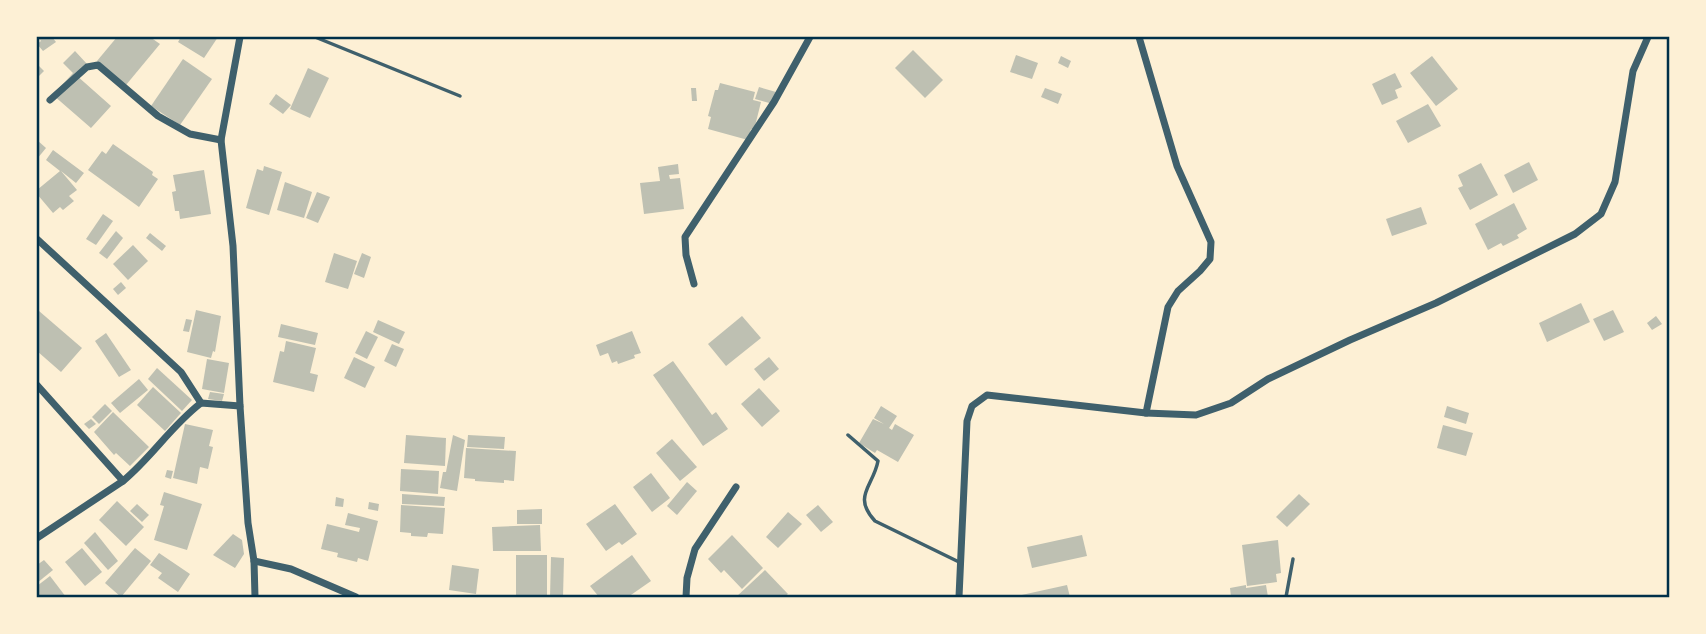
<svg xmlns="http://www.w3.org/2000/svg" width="1706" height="634" viewBox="0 0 1706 634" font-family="'Public Sans',sans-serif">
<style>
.building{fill:#bec0b2}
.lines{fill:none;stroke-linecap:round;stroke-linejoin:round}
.service{stroke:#3f606c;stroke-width:3.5}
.minor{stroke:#3f606c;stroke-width:7}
.neatline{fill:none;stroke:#003049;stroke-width:2.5}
</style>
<rect width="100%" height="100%" fill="#fdf0d5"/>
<g class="building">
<polygon points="38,37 52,37 56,42 43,51 37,44 41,41"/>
<polygon points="117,37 150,37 160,44 126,85 97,61"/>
<polygon points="181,37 218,37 204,58 178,42"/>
<polygon points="913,50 943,80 925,98 895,68"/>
<polygon points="75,51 87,64 76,75 111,106 91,128 53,95 73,73 63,63"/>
<polygon points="1016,55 1038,63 1032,79 1010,72"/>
<polygon points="1061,56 1071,61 1068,68 1058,63"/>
<polygon points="1432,56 1458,89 1436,106 1410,73"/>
<polygon points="183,59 212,79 180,125 151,106"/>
<polygon points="37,64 44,71 37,78"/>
<polygon points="308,68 329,78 310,118 290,109"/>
<polygon points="1395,73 1402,87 1395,90 1398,98 1382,105 1372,84"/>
<polygon points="720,83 755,92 753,100 761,102 754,130 751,129 748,140 708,129 711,117 708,116 715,90 718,90"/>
<polygon points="759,87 776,92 773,104 755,99"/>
<polygon points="691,88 696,88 697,101 692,101"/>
<polygon points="1045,88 1062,94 1058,104 1041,97"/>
<polygon points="276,94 291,105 283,114 269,104"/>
<polygon points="1428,104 1441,126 1408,143 1396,121"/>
<polygon points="37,140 46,148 37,159"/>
<polygon points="113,144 153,172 152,175 158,179 139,207 88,170 102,151 106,154"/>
<polygon points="53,150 84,173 76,183 61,171 77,190 69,196 74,201 63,210 60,207 53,213 37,194 37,190 60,171 46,160"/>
<polygon points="1529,162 1538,180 1513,193 1504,175"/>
<polygon points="1481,163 1498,195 1470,210 1458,188 1463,186 1458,175"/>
<polygon points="678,164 679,174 669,175 670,179 680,178 684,209 644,214 640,183 660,181 658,167"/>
<polygon points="264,166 282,172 269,215 246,208 257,169 263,171"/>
<polygon points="204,170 211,214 180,219 179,211 175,211 172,192 176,191 173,175"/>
<polygon points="285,182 312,192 304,218 277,210"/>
<polygon points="317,192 330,197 318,223 306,218"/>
<polygon points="1514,203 1527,229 1517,235 1519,238 1503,246 1501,243 1488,250 1475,224"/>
<polygon points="1421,207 1427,224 1392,236 1386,219"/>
<polygon points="103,214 113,221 96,245 86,239"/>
<polygon points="116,231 123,238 107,259 99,253"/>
<polygon points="150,233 166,246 162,251 146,238"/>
<polygon points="133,245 148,261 128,280 113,264"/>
<polygon points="334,253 357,261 348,289 325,282"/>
<polygon points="362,253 371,257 364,278 354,274"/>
<polygon points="121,282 126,288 118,295 113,289"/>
<polygon points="1581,303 1590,322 1547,342 1539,323"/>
<polygon points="196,310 221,316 215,352 213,351 211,358 187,352"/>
<polygon points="1613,310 1624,332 1604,341 1593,319"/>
<polygon points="39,311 82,348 61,372 37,351 37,314"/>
<polygon points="742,316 761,338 726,366 708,344"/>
<polygon points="1656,316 1662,324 1652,330 1647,323"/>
<polygon points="186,319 192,320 189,332 183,331"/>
<polygon points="378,320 405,332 399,344 373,332"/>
<polygon points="281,324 318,333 315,345 278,337"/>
<polygon points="366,331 378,337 367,359 355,353"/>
<polygon points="632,331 641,353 634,355 635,358 618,364 617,361 612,363 608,353 600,356 596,345"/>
<polygon points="106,333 131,370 119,377 95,341"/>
<polygon points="286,341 316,348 310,373 318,375 314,392 273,382 280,351 284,352"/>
<polygon points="392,344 404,349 396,367 384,361"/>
<polygon points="354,357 375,367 365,388 344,378"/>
<polygon points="769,357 779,369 764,381 754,369"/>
<polygon points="207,359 229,363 224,393 202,389"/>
<polygon points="673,361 712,415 716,412 728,429 703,446 653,375"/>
<polygon points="157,368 192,400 182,411 148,379"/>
<polygon points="139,379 148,390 120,413 111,403"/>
<polygon points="153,387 181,413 165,431 137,405"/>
<polygon points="759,388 780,411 762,427 741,404"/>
<polygon points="210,392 224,394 222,401 208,399"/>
<polygon points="105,404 112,411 99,424 92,417"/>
<polygon points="881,406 897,416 889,428 892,430 895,424 914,435 898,462 877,450 875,453 859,443 873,419 884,424 874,418"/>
<polygon points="1447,406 1469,413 1466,424 1444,417"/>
<polygon points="113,412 149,447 130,466 116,453 114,455 94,432"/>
<polygon points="91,419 96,424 89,429 84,424"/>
<polygon points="185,424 213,430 209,446 213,447 208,469 200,467 197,484 173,478"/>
<polygon points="1443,425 1473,433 1466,456 1437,448"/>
<polygon points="406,435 446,438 445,466 404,463"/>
<polygon points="453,435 465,440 457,491 440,488 443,472 446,472"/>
<polygon points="468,435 505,437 504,449 467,447"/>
<polygon points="672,439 697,467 680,481 656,453"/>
<polygon points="466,448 516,451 514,481 504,480 504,483 475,481 475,479 464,478"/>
<polygon points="401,469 439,471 438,494 400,491"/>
<polygon points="167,470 173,471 171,479 165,477"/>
<polygon points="651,473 670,498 652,512 633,487"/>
<polygon points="687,482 697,491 677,515 667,506"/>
<polygon points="164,492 202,504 187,550 154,540 164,506 160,505"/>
<polygon points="402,494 445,497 444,506 402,504"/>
<polygon points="1299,494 1310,504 1287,527 1276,517"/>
<polygon points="336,497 344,499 343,507 335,506"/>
<polygon points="117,501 144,527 126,546 99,520"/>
<polygon points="369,502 379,504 378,511 368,509"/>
<polygon points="137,504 149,515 142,522 130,511"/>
<polygon points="615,504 637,534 622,545 619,542 606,551 586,524"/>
<polygon points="401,505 445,508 443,534 428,533 427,537 411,536 411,533 400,532"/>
<polygon points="818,505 833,522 821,532 806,515"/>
<polygon points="542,509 542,524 517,524 517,510"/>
<polygon points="788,512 802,524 778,548 766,537"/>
<polygon points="348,513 378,521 368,561 358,558 357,562 337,557 338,553 321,549 327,524 359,532 360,528 345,525"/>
<polygon points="540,525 541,551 493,551 492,527"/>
<polygon points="95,532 118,561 108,570 84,543"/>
<polygon points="233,534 242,540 244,554 235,568 213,555"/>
<polygon points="732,535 763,568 742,589 724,570 721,573 708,559"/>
<polygon points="1082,535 1087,556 1032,568 1027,547"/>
<polygon points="1278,540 1281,573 1276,574 1277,582 1247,586 1242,545"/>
<polygon points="82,548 102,572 85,586 65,562"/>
<polygon points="135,548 151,561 121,597 105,583"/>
<polygon points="159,553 190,574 178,592 158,578 162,573 150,565"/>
<rect x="516" y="555" width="31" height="42"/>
<polygon points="632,555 651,581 628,597 599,597 590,586"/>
<polygon points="551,557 564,558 563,597 550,597"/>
<polygon points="44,560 53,570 37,583 37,565"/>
<polygon points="452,565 479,569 476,594 449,590"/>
<polygon points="765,570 788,594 784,597 736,597"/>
<polygon points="50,576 66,597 37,597 37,586"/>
<polygon points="1067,585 1070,597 1018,597 1017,596"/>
<polygon points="1246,585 1246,588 1266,585 1268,597 1231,597 1230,588"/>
</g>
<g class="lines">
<g class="service">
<polyline points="315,37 460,96"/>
<path d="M848,435L878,461C873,487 852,496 875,521L959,562"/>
<polyline points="1286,597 1293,559"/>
</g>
<g class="minor">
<polyline points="240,37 221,140 233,246 240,406 248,523 254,561 255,597"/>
<polyline points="1139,37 1177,166 1211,242 1210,259 1200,271 1178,291 1168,307 1146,413"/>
<polyline points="50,100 87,67 98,65 158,116 190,134 221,140"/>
<polyline points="37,239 181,372 201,403"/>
<polyline points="694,284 686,255 685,237 774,102 810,37"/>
<polyline points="37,385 123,481 37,538"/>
<path d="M123,481C152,457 171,426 201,403L240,406"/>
<polyline points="254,561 291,569 356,597"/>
<polyline points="686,597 687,578 695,549 736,487"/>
<polyline points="959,597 967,421 972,406 987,395 1146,413 1196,415 1231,403 1268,379 1350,340 1436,303 1575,234 1601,214 1615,182 1633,71 1648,37"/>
</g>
</g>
<rect width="1706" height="634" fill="none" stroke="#fdf0d5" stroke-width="77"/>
<rect x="38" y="38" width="1630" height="558" class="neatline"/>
</svg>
